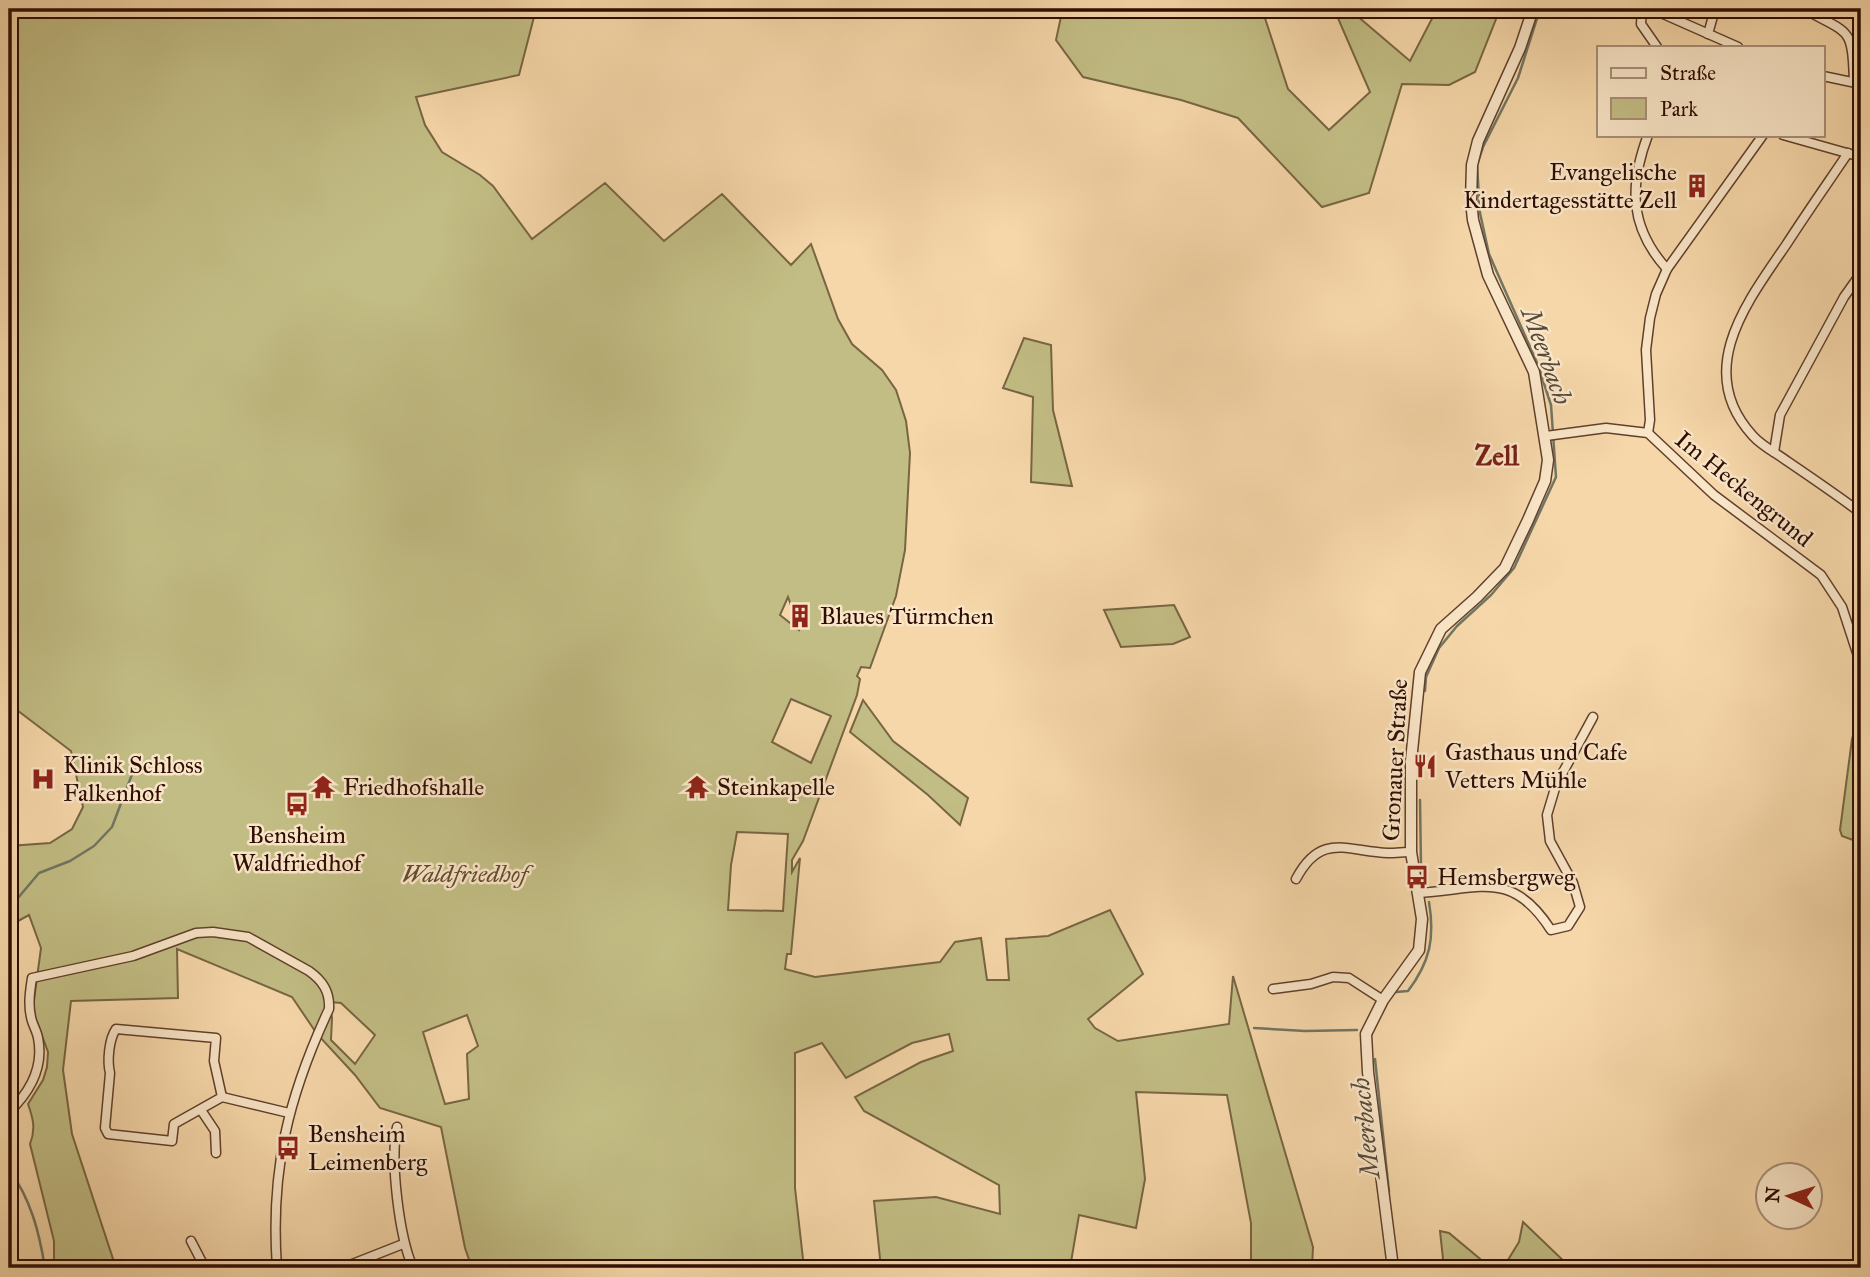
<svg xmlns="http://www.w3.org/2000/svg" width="1870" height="1277" viewBox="0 0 1870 1277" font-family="'IM FELL Great Primer',serif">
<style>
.green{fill:#c2bd84;stroke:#786543;stroke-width:2;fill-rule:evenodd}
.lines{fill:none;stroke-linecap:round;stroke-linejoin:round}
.stream{stroke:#717563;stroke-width:2.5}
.minor-casing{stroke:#60402c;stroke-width:11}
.tertiary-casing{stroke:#60402c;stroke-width:13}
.minor{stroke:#f9e5c7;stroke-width:8}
.tertiary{stroke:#f9e5c7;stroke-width:10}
.labels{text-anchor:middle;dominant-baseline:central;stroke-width:5;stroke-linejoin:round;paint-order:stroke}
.poi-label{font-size:24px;fill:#2e0d02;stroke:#f9e5c7;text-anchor:start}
.street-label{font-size:24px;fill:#2e0d02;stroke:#f9e5c7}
.park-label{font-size:24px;font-style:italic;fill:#624b30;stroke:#f9e5c7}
.water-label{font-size:26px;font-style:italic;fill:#554a3b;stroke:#f9e5c7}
.quarter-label{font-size:28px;font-weight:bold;fill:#7a1f14;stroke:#f9e5c7}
</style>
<rect width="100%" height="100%" fill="#f6d7a9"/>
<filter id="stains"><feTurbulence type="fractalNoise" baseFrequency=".00286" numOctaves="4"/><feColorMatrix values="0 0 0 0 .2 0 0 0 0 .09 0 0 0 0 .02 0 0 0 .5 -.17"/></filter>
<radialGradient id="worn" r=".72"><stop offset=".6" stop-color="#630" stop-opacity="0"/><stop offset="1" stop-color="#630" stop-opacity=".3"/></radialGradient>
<g class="green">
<path d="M9,9H539L534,17L519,75L416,97L425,125L442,152L480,175L493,186L532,239L605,183L664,241L722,194L791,265L811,244L838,319L852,344L882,370L896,390L906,421L910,453L905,550L896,596L870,668L861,667L857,676L860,679L857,695L803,841L792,860V872L800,858L791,954H787L785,969L815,977L940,962L955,942L981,938L987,980H1009L1006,939L1048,936L1110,910L1143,974L1088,1019L1095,1028L1118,1041L1229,1024L1233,976L1313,1247L1312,1268H1251V1223L1227,1095L1136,1092L1145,1179L1136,1228L1079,1215L1070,1268H881L874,1201L936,1197L1000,1214L999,1185L864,1111L855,1097L921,1062L953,1051L949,1034L912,1043L846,1078L822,1043L795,1053V1188L804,1268H472L465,1248L441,1127L380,1108L355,1075L317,1034L292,997L177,949L178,998L71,1001L63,1070L72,1134L116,1268H54V1241L30,1144C36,1129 33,1118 28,1104L43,1080L47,1067L48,1052L34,1014V1000L41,948L29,915L9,926V846L50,843L72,829L83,807L71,751L9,704ZM788,597L792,608L805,614L799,630L780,615ZM791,699L831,716L811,763L772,742ZM737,832L788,834L783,911L728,910L731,865ZM330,1002L341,1003L375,1035L355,1064L331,1040L332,1018ZM467,1015L478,1046L467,1054L469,1099L445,1104L423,1032Z"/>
<polygon points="1060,9 1109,9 1111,17 1156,12 1157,9 1252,9 1263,12 1288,89 1329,130 1370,92 1334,9 1349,9 1410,61 1437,9 1500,9 1475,72 1449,85 1402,84 1369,193 1322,207 1238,118 1181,100 1083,77 1056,40 1062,12"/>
<polygon points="1024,338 1051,345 1053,410 1072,486 1031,482 1033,397 1003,388"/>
<polygon points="1174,605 1190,637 1173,644 1121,647 1104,610"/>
<polygon points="863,700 893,741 968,798 960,825 928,795 850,732"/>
<polygon points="1861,710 1861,843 1842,836 1840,830 1852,739"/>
<polygon points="1523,1222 1571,1268 1503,1268 1519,1242"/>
<polygon points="1440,1231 1449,1233 1491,1268 1444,1268"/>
</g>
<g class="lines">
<g class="stream">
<polyline points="1425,691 1426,677 1439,648 1457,626 1491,595 1514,568 1556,477 1551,405 1538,365 1489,254 1480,213 1477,165 1483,147 1518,78 1540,9"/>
<polyline points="1420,800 1421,867 1425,887"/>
<polyline points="9,906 12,905 39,873 70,861 94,846 112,827 134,769"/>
<path d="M1396,992L1408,991C1430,962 1435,938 1429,902"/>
<polyline points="1254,1028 1305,1031 1357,1030"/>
<polyline points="1375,1059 1389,1192"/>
<path d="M9,1169C31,1200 39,1231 45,1268"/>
</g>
<g class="minor-casing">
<g id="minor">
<polyline points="1642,9 1641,24 1657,47"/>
<polyline points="1652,9 1738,47"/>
<path d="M1804,9C1850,35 1852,25 1854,82"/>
<polyline points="1708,34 1715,9"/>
<polyline points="1823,76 1861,84"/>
<path d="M1648,135C1629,185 1629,227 1667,269"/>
<polyline points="1783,135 1861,157"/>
<path d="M1848,153C1827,184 1806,214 1786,245C1747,302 1693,371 1753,436C1762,446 1776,453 1787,461C1812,478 1837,495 1861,513"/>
<polyline points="1648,433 1650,420 1646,350 1650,318 1656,294 1667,269 1763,135"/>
<polyline points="1546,436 1606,428 1648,433 1714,495 1821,575 1842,607 1861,665"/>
<polyline points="1774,452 1780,415 1844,297 1861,273"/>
<path d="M1296,879C1321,832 1346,851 1388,853C1396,853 1404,852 1411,852"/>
<path d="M1418,893C1479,890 1511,868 1551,930L1568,926L1580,907L1573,883L1550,841L1547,815L1556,785L1593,717"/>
<polyline points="1273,989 1311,984 1333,977 1349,978 1383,1000"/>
<path d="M116,1029L216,1038L214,1061L222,1097L174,1124L172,1141L108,1134L105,1128L110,1073C107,1061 109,1039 116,1029Z"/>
<polyline points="222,1097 289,1113"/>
<polyline points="201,1110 215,1131 216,1153"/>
<path d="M9,1112C30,1092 44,1068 38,1038C37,1031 32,1024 31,1017C28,1004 30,991 32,978L133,956L196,933L213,932L248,937L309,971C323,981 330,992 329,1009C288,1097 270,1171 277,1268"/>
<path d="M397,1127C390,1161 399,1236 413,1268"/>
<polyline points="191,1241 205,1268"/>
<polyline points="342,1268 403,1244"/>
</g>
</g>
<g class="tertiary-casing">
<polyline id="tertiary" points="1393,1268 1368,1072 1366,1034 1383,1000 1419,950 1422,919 1411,852 1411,761 1420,672 1441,629 1477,597 1505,568 1528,520 1545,481 1548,460 1534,372 1488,275 1473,220 1471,201 1472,165 1478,141 1520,48 1533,9"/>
</g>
<use href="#minor" class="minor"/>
<use href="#tertiary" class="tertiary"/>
</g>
<defs>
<g id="building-bare" transform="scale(1.89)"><path d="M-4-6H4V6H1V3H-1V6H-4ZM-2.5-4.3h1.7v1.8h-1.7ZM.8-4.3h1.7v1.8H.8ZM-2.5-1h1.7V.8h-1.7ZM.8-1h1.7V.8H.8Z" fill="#8f2418" stroke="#f9e5c7" stroke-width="2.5" paint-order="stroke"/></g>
<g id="restaurant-bare" transform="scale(1.89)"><path d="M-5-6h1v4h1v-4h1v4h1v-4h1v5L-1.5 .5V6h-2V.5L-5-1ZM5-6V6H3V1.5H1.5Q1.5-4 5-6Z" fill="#8f2418" stroke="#f9e5c7" stroke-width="2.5" paint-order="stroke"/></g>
<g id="hospital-bare" transform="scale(1.89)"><path d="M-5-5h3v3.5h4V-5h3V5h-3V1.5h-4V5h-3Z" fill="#8f2418" stroke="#f9e5c7" stroke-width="2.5" paint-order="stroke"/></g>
<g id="temple-bare" transform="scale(1.89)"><path d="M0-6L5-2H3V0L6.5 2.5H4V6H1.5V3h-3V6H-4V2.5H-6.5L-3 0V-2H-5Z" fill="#8f2418" stroke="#f9e5c7" stroke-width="2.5" paint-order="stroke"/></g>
<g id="bus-bare" transform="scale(1.89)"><path d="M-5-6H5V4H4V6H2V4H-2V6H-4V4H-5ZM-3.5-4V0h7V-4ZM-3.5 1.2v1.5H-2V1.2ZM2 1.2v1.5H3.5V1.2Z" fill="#8f2418" stroke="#f9e5c7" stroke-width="2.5" paint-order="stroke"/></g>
</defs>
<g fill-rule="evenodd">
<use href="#building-bare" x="1697" y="186"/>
<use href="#building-bare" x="800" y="616"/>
<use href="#restaurant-bare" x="1425" y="766"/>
<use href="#hospital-bare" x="43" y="779"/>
<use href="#temple-bare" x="323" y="787"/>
<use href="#temple-bare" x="697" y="787"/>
<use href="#bus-bare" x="297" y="804"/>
<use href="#bus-bare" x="1417" y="877"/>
<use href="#bus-bare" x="288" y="1148"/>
</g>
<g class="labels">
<g class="poi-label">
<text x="1677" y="172" text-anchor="end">Evangelische<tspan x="1677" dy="28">Kindertagesstätte Zell</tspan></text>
<text x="820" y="616">Blaues Türmchen</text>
<text x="1445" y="752">Gasthaus und Cafe<tspan x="1445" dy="28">Vetters Mühle</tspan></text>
<text x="63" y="765">Klinik Schloss<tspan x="63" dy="28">Falkenhof</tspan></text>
<text x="343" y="787">Friedhofshalle</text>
<text x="717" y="787">Steinkapelle</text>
<text x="297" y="835" text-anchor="middle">Bensheim<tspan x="297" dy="28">Waldfriedhof</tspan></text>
<text x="1437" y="877">Hemsbergweg</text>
<text x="308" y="1134">Bensheim<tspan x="308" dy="28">Leimenberg</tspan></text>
</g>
<g class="street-label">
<text transform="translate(1744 489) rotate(39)">Im Heckengrund</text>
<text transform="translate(1395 760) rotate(-87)">Gronauer Straße</text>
</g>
<g class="park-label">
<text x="465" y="874">Waldfriedhof</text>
</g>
<g class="water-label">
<text transform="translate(1547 356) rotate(70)">Meerbach</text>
<text transform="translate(1365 1128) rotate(-96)">Meerbach</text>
</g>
<g class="quarter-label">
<text x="1497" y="455">Zell</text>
</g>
</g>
<rect width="1870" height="1277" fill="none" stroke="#f6d7a9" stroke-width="35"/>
<rect x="10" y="10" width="1849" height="1256" fill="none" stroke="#2e0d02" stroke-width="3.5"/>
<rect x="18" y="18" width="1835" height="1242" fill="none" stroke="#2e0d02" stroke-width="2"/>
<rect x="1597" y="46" width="228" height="91" fill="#f9e5c7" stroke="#a88f78" stroke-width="2"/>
<rect x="1611" y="68" width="35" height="10" fill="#f9e5c7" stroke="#a88f78" stroke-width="2"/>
<text x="1660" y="80" font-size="21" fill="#2e0d02">Straße</text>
<rect x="1611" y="98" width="35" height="21" fill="#c2bd84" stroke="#a88f78" stroke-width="2"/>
<text x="1660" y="116" font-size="21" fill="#2e0d02">Park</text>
<g transform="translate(1789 1196) rotate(274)"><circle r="33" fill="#f9e5c7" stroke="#a88f78" stroke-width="2"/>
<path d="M0-5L12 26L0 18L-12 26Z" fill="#8f2418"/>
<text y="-10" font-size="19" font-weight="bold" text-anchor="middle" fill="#2e0d02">N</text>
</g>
<rect width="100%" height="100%" filter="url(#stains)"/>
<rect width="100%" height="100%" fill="url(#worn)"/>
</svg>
